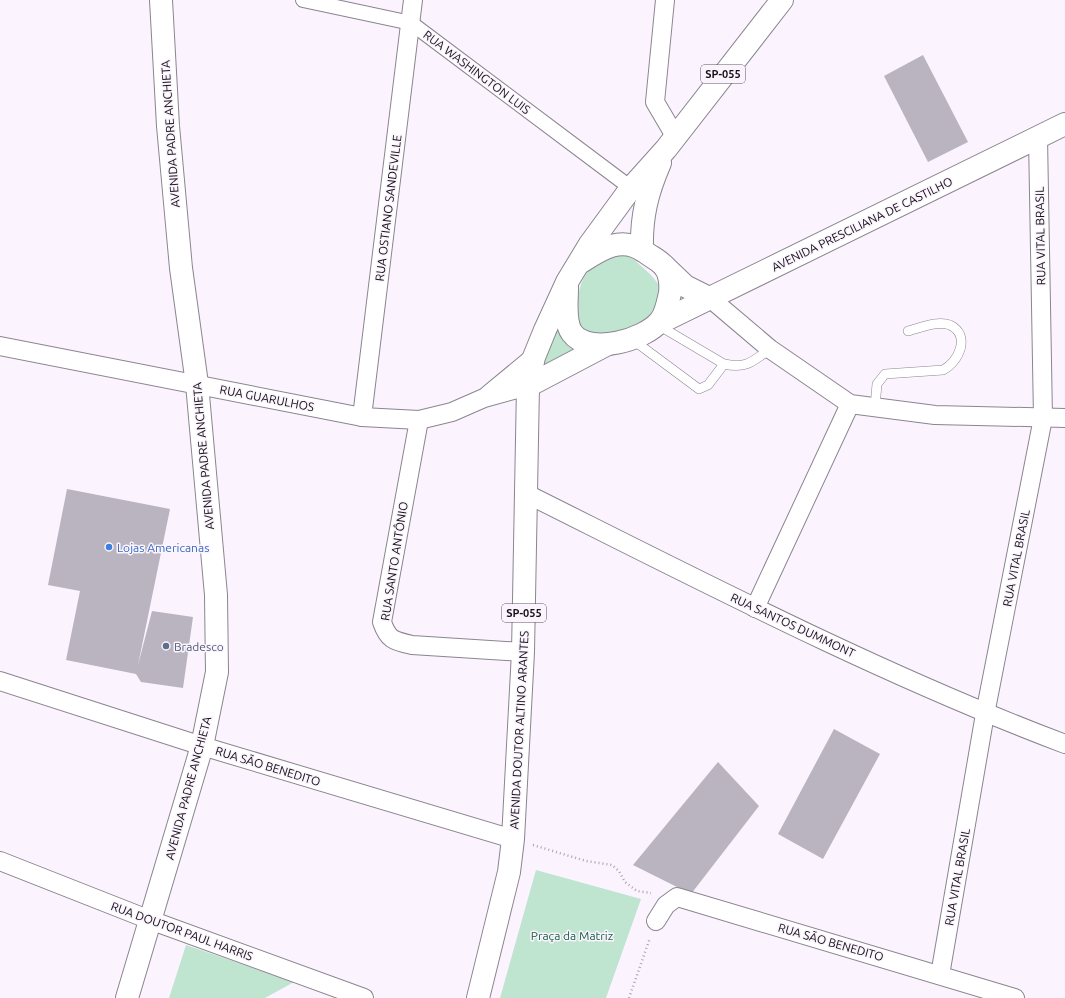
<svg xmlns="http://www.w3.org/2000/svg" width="1065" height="998" viewBox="0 0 1065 998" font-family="Ubuntu,sans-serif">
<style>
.green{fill:#bfe4d0}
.building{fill:#bab4c1}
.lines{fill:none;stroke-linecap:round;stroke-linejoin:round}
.service-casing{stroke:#8c8490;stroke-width:10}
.pedestrian-casing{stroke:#8c8490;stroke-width:16}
.minor-casing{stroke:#8c8490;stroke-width:20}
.tertiary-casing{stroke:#8c8490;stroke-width:24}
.primary-casing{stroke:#8c8490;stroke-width:24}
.path{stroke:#a9a4ab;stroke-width:2.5;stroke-dasharray:1 3;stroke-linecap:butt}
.service{stroke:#fff;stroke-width:9}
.pedestrian{stroke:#fff;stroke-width:14}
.minor{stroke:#fff;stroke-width:18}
.tertiary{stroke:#fff;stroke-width:22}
.primary{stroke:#fff;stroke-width:22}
.shop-dot{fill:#3f7fe0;stroke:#fbf4fe;stroke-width:1.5}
.service-dot{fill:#5c6f8a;stroke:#fbf4fe;stroke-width:1.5}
.labels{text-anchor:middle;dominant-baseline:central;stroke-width:3;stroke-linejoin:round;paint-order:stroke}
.shield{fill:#fbf4fe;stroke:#59555b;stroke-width:1}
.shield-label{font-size:11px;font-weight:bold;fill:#141115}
.street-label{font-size:12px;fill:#141115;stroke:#fbf4fe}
.shop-label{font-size:12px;fill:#366cbe;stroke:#fbf4fe;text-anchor:start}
.service-label{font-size:12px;fill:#4e5e75;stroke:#fbf4fe;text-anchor:start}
.park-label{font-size:12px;fill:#186043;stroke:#fbf4fe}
</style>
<rect width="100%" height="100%" fill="#fbf4fe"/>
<g class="green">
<path d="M607,253L628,254L651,275L660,286L659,305L651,317L611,338L577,329C577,296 576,274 607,253Z"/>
<path d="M555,321C559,337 568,345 582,352L535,374Z"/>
<polygon points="536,870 641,899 606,998 500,998"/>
<polygon points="186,945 294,982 265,998 169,998"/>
</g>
<g class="building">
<polygon points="923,55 968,142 928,162 884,76"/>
<polygon points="67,489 170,509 138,665 152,611 193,617 183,688 141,682 136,674 66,660 80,591 48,585"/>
<polygon points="834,729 880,754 823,859 778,834"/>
<polygon points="718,762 759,806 691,894 633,865"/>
</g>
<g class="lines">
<g class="service-casing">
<g id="service">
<path d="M658,325L724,364C746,369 752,362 770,349"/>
<polyline points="633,340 699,389 708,385 724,364"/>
<path d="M875,407L877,384L885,374L943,370C959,362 971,335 950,325C938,320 920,328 908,331"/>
</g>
</g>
<g class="pedestrian-casing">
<polyline id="pedestrian" points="303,0 411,23 631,188"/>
</g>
<g class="minor-casing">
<g id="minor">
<polyline points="665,0 655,102 675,136"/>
<polyline points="711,299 770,349 850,404 935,415 1065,418"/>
<polyline points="0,346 362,417 419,420 452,412 484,398 528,386"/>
<polyline points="488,395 534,357"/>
<polyline points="362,417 413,0"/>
<path d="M419,420L382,622C388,640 394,641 412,645L523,652"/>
<path d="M527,494C703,582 880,674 1065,744"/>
<polyline points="755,608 850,404"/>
<polyline points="0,681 202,746 513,839"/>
<polyline points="0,861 150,920 364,998"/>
<polyline points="656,921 666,905 677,897 1015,998"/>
<polyline points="940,975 985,714 1043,418 1038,137"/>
</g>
</g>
<g class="tertiary-casing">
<g id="tertiary">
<polyline points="659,323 1065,124"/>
<polyline points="127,998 202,746 217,672 216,595 197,384 181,268 168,126 161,0"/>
</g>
</g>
<g class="primary-casing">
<g id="primary">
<path d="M642,250C641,217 647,193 660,163"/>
<polyline points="664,266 685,286 711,299"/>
<path d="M567,288C567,302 564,322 572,333C589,356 645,340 660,321C666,314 668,302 670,293C671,285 670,273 664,266C660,261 650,256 645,252C622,235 601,249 581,262"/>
<polyline points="528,386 606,345"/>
<polyline points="478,998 509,872 513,839 523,652 528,386 534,357 545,330 567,282 590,244 631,188 666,149 782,0"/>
</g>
</g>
<g class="path">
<polyline points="533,845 586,861 612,865 619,871 625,882 637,891 651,893"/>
<polyline points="629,998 650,938"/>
</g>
<use href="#service" class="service"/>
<use href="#pedestrian" class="pedestrian"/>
<use href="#minor" class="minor"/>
<use href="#tertiary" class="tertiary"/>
<use href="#primary" class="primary"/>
</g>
<circle class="shop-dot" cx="109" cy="547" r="4"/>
<circle class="service-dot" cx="166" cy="646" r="4"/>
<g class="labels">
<g class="shield">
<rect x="701" y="65" width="44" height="18" rx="3"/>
<rect x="502" y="604" width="44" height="18" rx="3"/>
</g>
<g class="shield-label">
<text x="723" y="74">SP-055</text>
<text x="524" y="613">SP-055</text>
</g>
<g class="street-label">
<text transform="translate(477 72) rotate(37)">RUA WASHINGTON LUIS</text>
<text transform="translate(170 134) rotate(-94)">AVENIDA PADRE ANCHIETA</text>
<text transform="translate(388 208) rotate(-83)">RUA OSTIANO SANDEVILLE</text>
<text transform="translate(862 224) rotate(-26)">AVENIDA PRESCILIANA DE CASTILHO</text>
<text transform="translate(1040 236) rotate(-91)">RUA VITAL BRASIL</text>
<text transform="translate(267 398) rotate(11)">RUA GUARULHOS</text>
<text transform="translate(203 456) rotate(-95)">AVENIDA PADRE ANCHIETA</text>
<text transform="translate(1016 558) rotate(-79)">RUA VITAL BRASIL</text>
<text transform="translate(394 561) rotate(-81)">RUA SANTO ANTÔNIO</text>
<text transform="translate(793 625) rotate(25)">RUA SANTOS DUMMONT</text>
<text transform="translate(519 730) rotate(-87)">AVENIDA DOUTOR ALTINO ARANTES</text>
<text transform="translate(268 766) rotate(17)">RUA SÃO BENEDITO</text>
<text transform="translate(188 788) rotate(-75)">AVENIDA PADRE ANCHIETA</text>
<text transform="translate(957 877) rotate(-80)">RUA VITAL BRASIL</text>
<text transform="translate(182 931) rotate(20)">RUA DOUTOR PAUL HARRIS</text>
<text transform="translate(831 942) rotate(16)">RUA SÃO BENEDITO</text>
</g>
<g class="shop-label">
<text x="117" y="547">Lojas Americanas</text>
</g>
<g class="service-label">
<text x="174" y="646">Bradesco</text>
</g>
<g class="park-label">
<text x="572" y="935">Praça da Matriz</text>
</g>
</g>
</svg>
